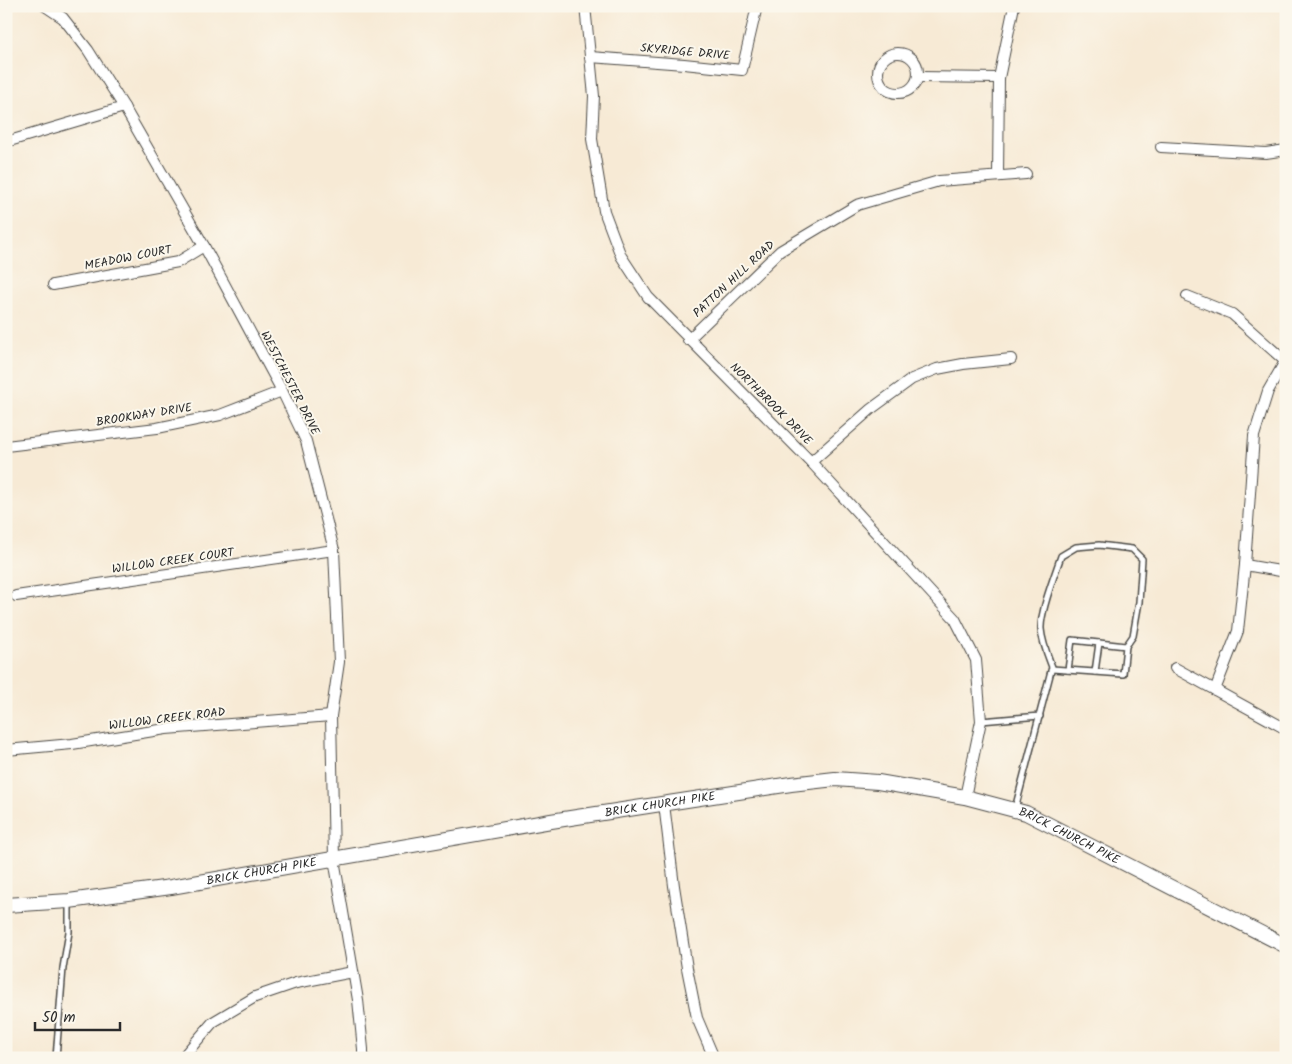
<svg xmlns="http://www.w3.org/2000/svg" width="1292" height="1064" viewBox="0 0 1292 1064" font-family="Kalam,sans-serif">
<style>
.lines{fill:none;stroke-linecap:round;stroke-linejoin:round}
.service-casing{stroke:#4a4844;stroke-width:8}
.minor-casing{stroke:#4a4844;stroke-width:12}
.secondary-casing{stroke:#4a4844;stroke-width:16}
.service{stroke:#fff;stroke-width:5}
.minor{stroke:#fff;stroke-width:10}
.secondary{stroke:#fff;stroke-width:14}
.labels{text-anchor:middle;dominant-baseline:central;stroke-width:4;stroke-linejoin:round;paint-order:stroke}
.street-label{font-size:12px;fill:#2b2b2b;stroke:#fbf7ec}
</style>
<rect width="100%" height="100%" fill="#fbf7ec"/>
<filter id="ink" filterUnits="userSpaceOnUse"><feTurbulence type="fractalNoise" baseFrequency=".02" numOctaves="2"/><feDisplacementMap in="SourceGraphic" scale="10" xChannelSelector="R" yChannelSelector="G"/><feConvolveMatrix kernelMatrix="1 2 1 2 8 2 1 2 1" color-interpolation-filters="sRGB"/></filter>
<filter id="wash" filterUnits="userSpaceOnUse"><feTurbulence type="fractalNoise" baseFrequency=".0096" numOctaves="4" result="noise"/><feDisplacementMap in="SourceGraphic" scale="20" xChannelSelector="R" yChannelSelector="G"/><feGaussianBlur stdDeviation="1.12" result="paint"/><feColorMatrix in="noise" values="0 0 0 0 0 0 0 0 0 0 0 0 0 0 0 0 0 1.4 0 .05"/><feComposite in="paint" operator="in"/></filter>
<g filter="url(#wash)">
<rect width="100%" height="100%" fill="#f7ead5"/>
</g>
<g filter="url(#ink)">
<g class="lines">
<g class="service-casing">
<g id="service">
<polyline points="1052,669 1123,674 1126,646 1099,643"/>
<polyline points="1068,670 1072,640 1099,643 1095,672"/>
<polyline points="981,721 1040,716"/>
<path d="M1015,809L1052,667C1047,654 1042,642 1041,629C1040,612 1055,574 1061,556L1076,547L1099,545L1132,549L1142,559L1139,602L1133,636L1126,646"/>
<polyline points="56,1058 63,968 69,932 69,901"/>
</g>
</g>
<g class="minor-casing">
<g id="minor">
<polyline points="45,6 63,18 88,50 124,107 204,246 282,391 306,441 334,550 339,662 331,716 334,859 358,1000 363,1049 363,1058"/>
<polyline points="585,6 594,96 592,139 604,211 621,256 648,297 811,462 955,619 976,660 981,721 965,797"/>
<circle cx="898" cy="73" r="20"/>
<polyline points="590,57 684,64 742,70 757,6"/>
<polyline points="918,77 999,78"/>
<polyline points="6,142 124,107"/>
<polyline points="1161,147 1266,153 1286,150"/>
<polyline points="998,176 999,78 1014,6"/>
<polyline points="53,285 178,262 204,246"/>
<polyline points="1187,296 1232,314 1285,361"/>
<polyline points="688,340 780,251 857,205 939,181 1026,174"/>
<polyline points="6,446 157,428 220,415 282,391"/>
<polyline points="811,462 871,409 912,379 937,369 963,364 1011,359"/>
<polyline points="1245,565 1286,572"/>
<polyline points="16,596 334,550"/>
<polyline points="1175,668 1286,729"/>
<polyline points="1215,690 1238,631 1245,565 1254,436 1268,391 1286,360"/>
<polyline points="6,750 72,744 166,729 331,716"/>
<polyline points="664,804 674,886 687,968 697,1018 714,1058"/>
<polyline points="182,1058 213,1022 255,997 296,983 353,972"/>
</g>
</g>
<g class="secondary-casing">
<g id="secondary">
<path id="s1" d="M6,905L69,901L171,887L551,821L791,784L835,779L878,782L965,797L1026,813L1286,946"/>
</g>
</g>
<use href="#service" class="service"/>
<use href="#minor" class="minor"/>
<use href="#secondary" class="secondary"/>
</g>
</g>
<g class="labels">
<g class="street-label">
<text transform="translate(685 52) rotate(5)">SKYRIDGE DRIVE</text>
<text transform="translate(128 258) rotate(-11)">MEADOW COURT</text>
<text transform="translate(734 279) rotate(-43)">PATTON HILL ROAD</text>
<text transform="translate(290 383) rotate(63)">WESTCHESTER DRIVE</text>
<text transform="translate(771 404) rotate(45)">NORTHBROOK DRIVE</text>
<text transform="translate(144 415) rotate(-9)">BROOKWAY DRIVE</text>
<text transform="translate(173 561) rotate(-8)">WILLOW CREEK COURT</text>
<text transform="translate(167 719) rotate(-7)">WILLOW CREEK ROAD</text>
<text stroke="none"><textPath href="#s1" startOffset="662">BRICK CHURCH PIKE</textPath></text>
<text stroke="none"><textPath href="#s1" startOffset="1082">BRICK CHURCH PIKE</textPath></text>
<text stroke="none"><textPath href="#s1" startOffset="258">BRICK CHURCH PIKE</textPath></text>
</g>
</g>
<rect width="1292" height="1064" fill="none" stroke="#fbf7ec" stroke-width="25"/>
<path d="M35 1022v8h85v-8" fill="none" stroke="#2b2b2b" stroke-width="2.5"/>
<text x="42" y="1022" font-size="15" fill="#2b2b2b" stroke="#fbf7ec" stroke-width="4" paint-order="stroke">50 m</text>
</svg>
